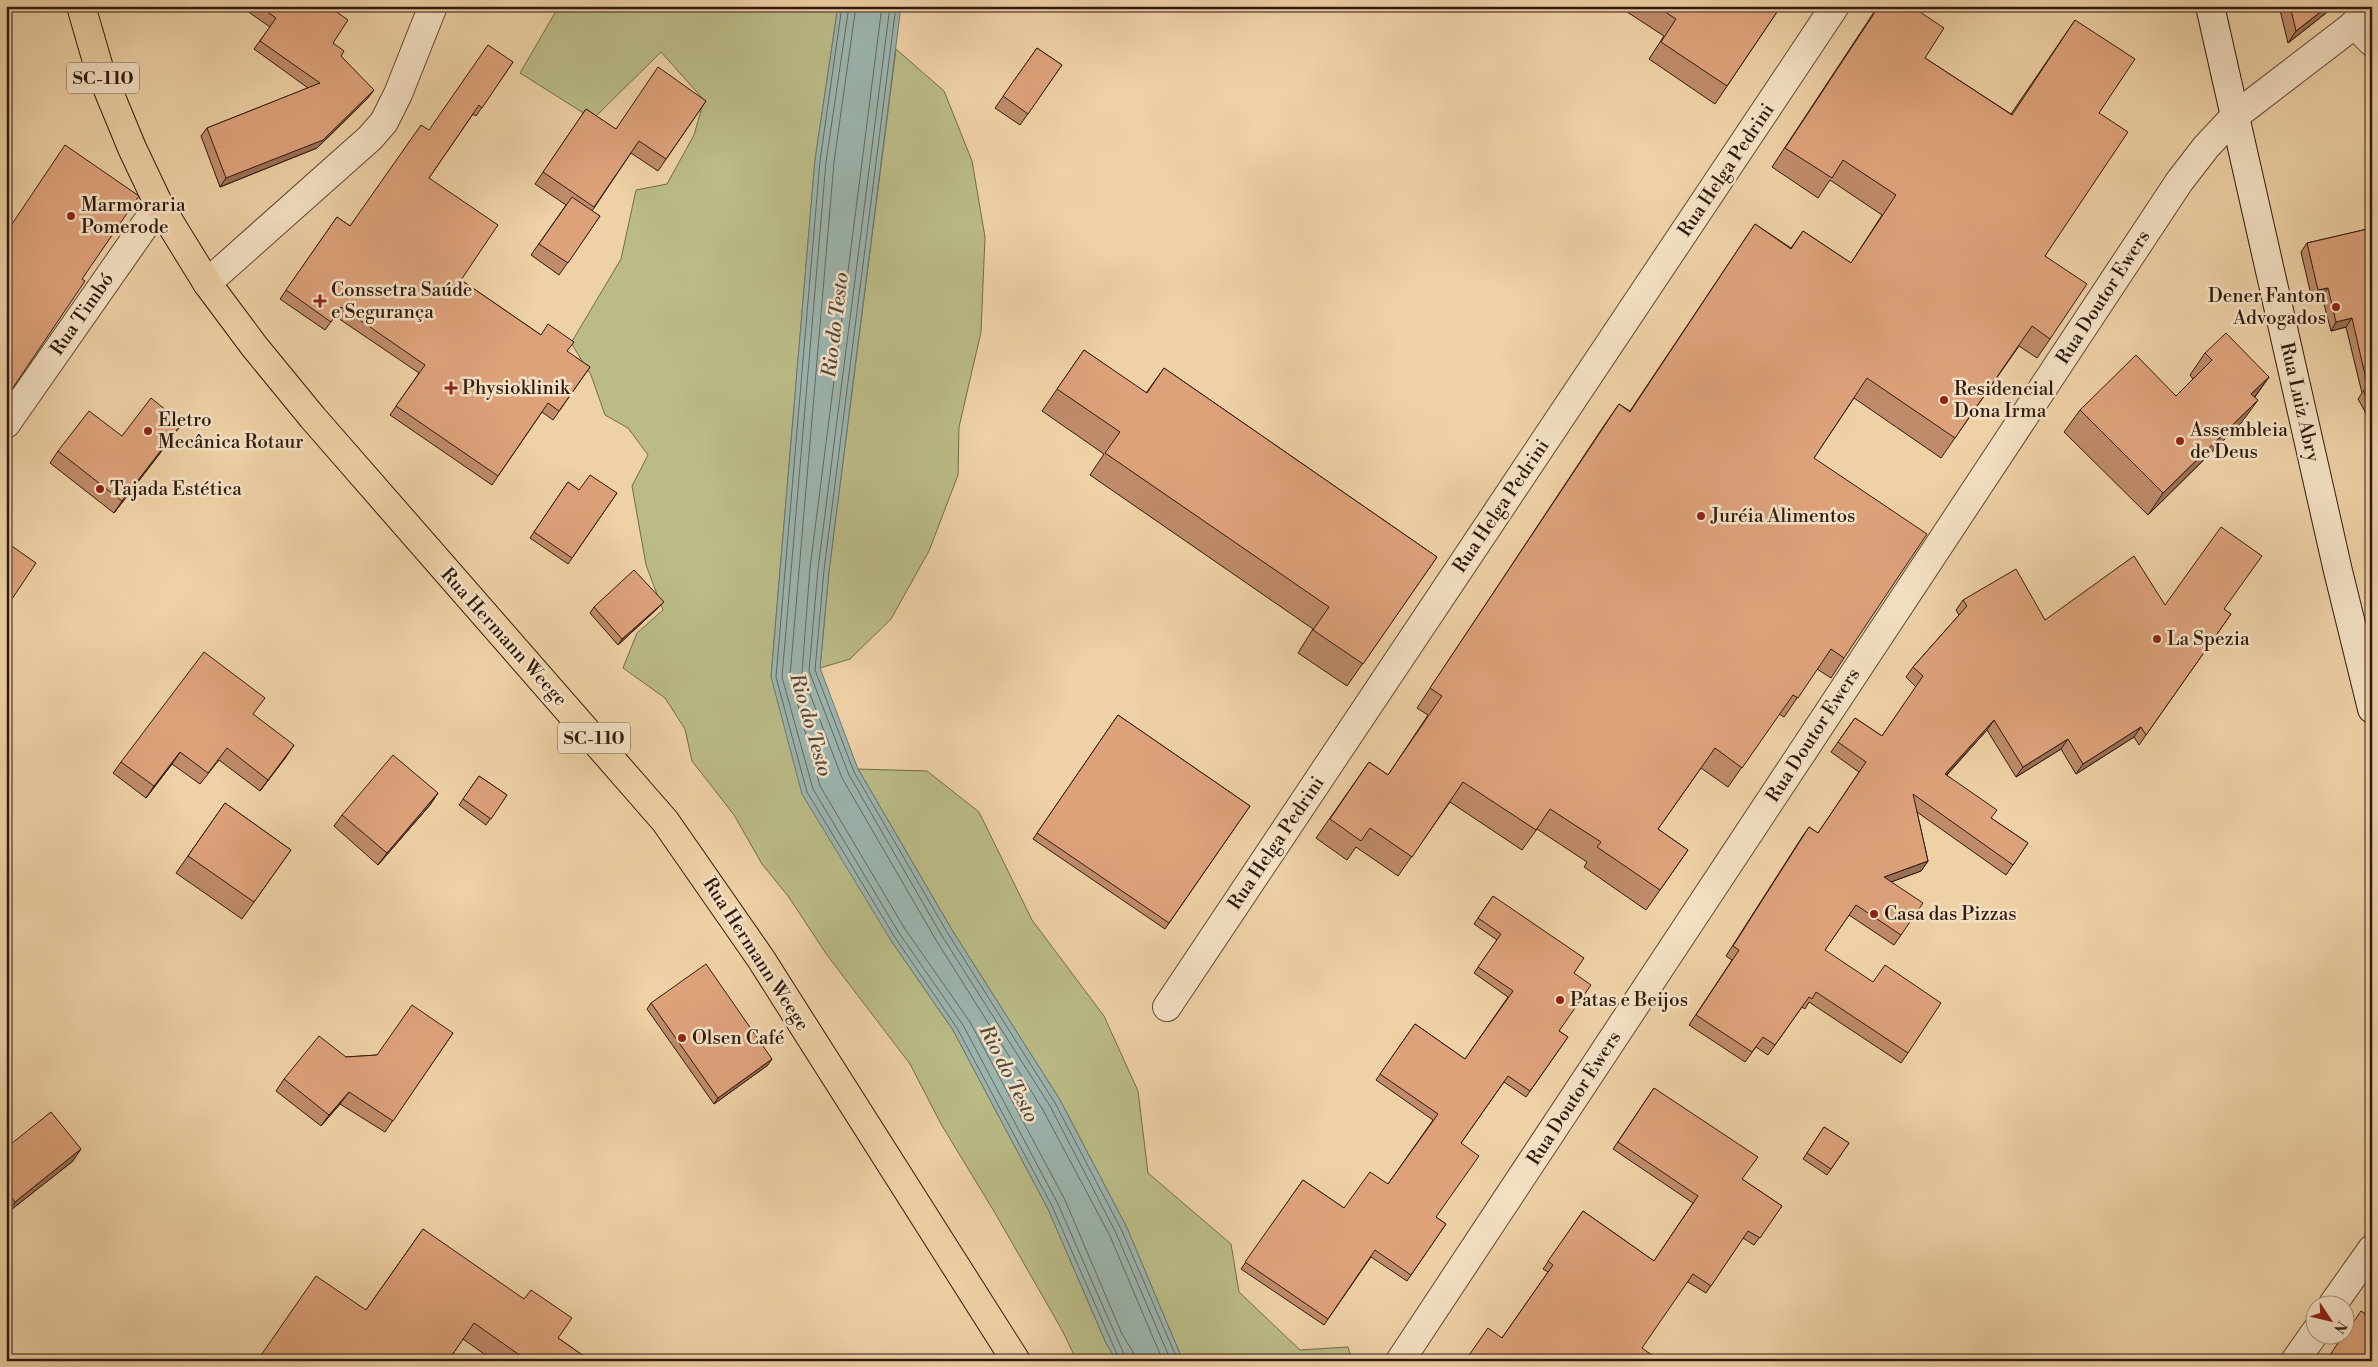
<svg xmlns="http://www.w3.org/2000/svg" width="2378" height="1367" viewBox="0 0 2378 1367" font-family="'Libre Bodoni',serif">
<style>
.green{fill:#babb86;stroke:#756a4b}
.water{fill:#9bb5af;stroke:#70776f}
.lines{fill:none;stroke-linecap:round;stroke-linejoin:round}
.shore{stroke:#666760;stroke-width:1}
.minor-casing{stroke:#604735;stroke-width:30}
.tertiary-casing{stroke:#604735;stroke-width:30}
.secondary-casing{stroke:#301910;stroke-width:30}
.primary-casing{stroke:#301910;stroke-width:30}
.minor{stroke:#f4e1c4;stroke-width:28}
.tertiary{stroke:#f4e1c4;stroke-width:28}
.secondary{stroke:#f4e1c4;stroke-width:28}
.primary{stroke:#eed1a5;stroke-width:28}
.wall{fill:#bf8b6a;stroke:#301910}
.shaded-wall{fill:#9b7156;stroke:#301910}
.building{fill:#dea27b;stroke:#301910}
.poi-dot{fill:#8f2418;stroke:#f4e1c4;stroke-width:2}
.labels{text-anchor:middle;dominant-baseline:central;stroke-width:5;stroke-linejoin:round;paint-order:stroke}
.shield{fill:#f4e1c4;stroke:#6b5546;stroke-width:1}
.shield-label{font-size:18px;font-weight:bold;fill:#301910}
.street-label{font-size:19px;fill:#301910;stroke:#f4e1c4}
.poi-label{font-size:19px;fill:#301910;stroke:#f4e1c4;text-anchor:start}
.water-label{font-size:20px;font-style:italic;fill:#504840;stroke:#f4e1c4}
</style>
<rect width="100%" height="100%" fill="#eed1a5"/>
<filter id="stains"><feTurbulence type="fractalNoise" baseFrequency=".004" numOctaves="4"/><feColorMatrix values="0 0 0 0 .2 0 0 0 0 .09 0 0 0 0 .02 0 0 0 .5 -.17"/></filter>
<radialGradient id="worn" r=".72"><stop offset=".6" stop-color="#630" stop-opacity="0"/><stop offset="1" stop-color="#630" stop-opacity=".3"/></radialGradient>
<g class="green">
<polygon points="559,6 838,6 815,160 771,677 890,939 953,1030 1048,1209 1106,1343 1117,1361 1077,1361 1062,1330 995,1213 941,1124 910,1064 827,955 788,896 762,864 734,815 692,761 685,729 665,698 623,668 637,633 663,610 646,565 632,486 648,455 628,428 605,415 591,375 571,343 621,259 636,190 667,184 694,135 704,100 661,52 593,119 520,73"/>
<polygon points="896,49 944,91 972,161 985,237 981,332 959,427 958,475 929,551 891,619 850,659 820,668 829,571"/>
<polygon points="858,769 927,771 979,812 1032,920 1104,1016 1138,1091 1148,1173 1231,1244 1239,1292 1300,1350 1348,1347 1352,1361 1183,1361 1127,1228 1060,1100 952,930"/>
</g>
<polygon class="water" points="838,6 901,6 829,571 820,668 858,769 952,930 1060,1100 1127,1228 1183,1361 1117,1361 1106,1343 1048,1209 953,1030 890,939 802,794 771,677 815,160"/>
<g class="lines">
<g class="shore">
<polyline points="842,6 820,161 776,677 807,792 894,936 957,1028 1052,1206 1120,1361"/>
<polyline points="849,6 826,162 782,677 813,789 899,933 963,1025 1058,1204 1127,1361"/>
<polyline points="856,6 834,162 790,676 820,786 905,929 970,1022 1065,1200 1122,1334 1133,1352 1134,1361"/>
<polyline points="882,6 810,568 802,673 842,778 936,940 1043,1110 1110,1236 1163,1361"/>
<polyline points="890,6 818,569 809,671 849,775 942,936 1050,1106 1116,1233 1171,1361"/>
<polyline points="896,6 824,570 815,670 854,772 947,932 1055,1103 1122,1231 1178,1361"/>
</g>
<g class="minor-casing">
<g id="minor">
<polyline points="2354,24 2372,42"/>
<polyline points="207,283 370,138 384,122 398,94 433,6"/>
<polyline points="6,424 159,205"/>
<polyline points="1167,1007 1835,6"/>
<polyline points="2333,1304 2372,1249"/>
<polyline points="1400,1361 2179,182 2206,147 2235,116"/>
<polyline points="2295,1361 2316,1331"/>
</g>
</g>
<g class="tertiary-casing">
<polyline id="tertiary" points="2235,116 2372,11"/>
</g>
<g class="secondary-casing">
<polyline id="secondary" points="2210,6 2338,571 2372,709"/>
</g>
<g class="primary-casing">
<polyline id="primary" points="81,6 99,68 132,148 159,205 207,283 254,346 313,418 665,821 761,959 1016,1361"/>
</g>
<use href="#minor" class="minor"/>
<use href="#tertiary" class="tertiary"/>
<use href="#secondary" class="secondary"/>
<use href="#primary" class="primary"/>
</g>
<g class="wall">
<polygon points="240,6 328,6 333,43 368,98 317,148 220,187 201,136 207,128 308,88 254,49 270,27"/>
<polygon points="1618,6 1781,6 1715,104 1649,59 1664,36"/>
<polygon points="1878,6 1911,6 1925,58 2011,114 2075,20 2099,113 2045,256 2050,339 2037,358 2019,346 1941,458 1854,398 1814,458 1844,658 1831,678 1817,669 1784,717 1779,714 1728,787 1701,768 1658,829 1688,850 1646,910 1584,867 1587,862 1537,829 1522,850 1450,802 1398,876 1356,847 1347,860 1316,838 1369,762 1388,775 1428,715 1417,708 1605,424 1619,404 1630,411 1755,224 1791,248 1803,231 1851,263 1882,215 1830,180 1818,198 1772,167"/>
<polygon points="2279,6 2335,6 2288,43"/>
<polygon points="1037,48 1062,65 1020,125 995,108"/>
<polygon points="513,62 476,116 473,114 429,178 461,280 541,335 590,367 553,420 542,412 492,485 390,415 419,373 335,316 325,330 280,299 337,217 350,226 429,130"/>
<polygon points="706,101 658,171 631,153 592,211 600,216 559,275 531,255 566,205 535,184 586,109 615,129"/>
<polygon points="2372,228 2372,424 2358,399 2362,393 2346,327 2331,331 2322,296 2312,299 2301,252 2307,243"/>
<polygon points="1084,350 1146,393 1164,368 1437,557 1347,686 1298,653 1313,629 1090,475 1104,454 1042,411"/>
<polygon points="2205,353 2269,377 2255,397 2242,422 2148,515 2064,432 2080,410 2176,396 2193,379 2190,375"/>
<polygon points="174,435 114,513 50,463 58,451"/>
<polygon points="568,482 579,490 617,493 568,564 530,538"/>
<polygon points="1963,600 2045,620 2165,605 2224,609 2231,614 2139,745 2134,737 2076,774 2061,749 2016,777 1987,730 1947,775 1991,818 2028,843 2006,875 1917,812 1928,861 1921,871 1891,882 1901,935 1894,945 1849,915 1825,950 1908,1053 1901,1063 1809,1002 1805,1009 1802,1007 1768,1055 1756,1047 1745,1062 1689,1025 1732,960 1726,956 1802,837 1809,827 1818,833 1859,772 1831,752 1855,718 1882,736 1916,687 1906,677 1913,667 1959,615 1956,610"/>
<polygon points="594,607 659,607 618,645 590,613"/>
<polygon points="253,714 286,757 260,791 219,760 200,784 172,764 146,798 113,773 121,762"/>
<polygon points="1118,715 1250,806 1165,929 1033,839"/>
<polygon points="479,776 507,795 486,825 459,805"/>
<polygon points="438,793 430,805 378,865 334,826 342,815"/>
<polygon points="225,803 291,850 242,919 176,873"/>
<polygon points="1493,896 1574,973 1559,1031 1568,1037 1526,1097 1504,1082 1461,1143 1436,1217 1446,1224 1407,1281 1371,1257 1324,1325 1241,1269 1303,1180 1344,1208 1388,1184 1433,1120 1376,1080 1415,1024 1465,1059 1508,997 1474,973 1497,940 1474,924"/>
<polygon points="651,1003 768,1065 714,1104 647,1009"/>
<polygon points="453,1033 385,1132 340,1104 321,1126 276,1091 284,1079 346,1057 377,1055"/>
<polygon points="1654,1088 1742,1179 1782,1206 1754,1245 1743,1238 1706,1293 1688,1282 1502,1338 1548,1272 1543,1269 1583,1211 1654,1261 1693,1203 1613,1149"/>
<polygon points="1824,1127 1849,1143 1827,1175 1803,1159"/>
<polygon points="6,1148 73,1161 7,1213 6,1212"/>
<polygon points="423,1229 558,1338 591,1361 494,1361 463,1339 448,1361 257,1361 366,1310"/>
</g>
<g class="shaded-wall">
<polygon points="2328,6 2335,6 2288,43 2296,31"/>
<polygon points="374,90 368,98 317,148 220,187 226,178"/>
<polygon points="2328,288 2322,296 2312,299 2318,290"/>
<polygon points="2352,318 2346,327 2331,331 2336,322"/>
<polygon points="2269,377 2253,399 2251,394"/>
<polygon points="2258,400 2242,422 2148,515 2163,493"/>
<polygon points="182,423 174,435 114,513 122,501"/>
<polygon points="664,602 659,607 618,645 622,639"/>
<polygon points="1994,720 1987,730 1938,784 1945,774"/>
<polygon points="2141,727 2134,737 2076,774 2083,764"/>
<polygon points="2068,739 2061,749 2016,777 2023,767"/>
<polygon points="294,745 286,757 260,791 268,780"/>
<polygon points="180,752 172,764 146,798 154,786"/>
<polygon points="438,793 430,805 378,865 387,853"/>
<polygon points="1928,861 1921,871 1877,887 1884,877"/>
<polygon points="772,1059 768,1065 714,1104 718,1098"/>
<polygon points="349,1092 340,1104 321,1126 329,1115"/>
<polygon points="81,1149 73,1161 7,1213 15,1202"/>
</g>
<g class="building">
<polygon points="259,6 328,6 348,20 333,43 344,51 341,56 374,90 323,140 226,178 207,128 320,83 260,41 276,18"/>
<polygon points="1656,6 1781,6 1727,86 1661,42 1676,19"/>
<polygon points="1879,6 1911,6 1944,28 1925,58 2012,115 2075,20 2135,59 2099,113 2128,132 2045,256 2087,284 2050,339 2032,326 1955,438 1867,378 1814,458 1927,534 1844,658 1831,649 1798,698 1793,695 1742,768 1715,748 1658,829 1688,850 1660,890 1597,847 1601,842 1550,809 1536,830 1463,782 1412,857 1370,828 1361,841 1330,819 1369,762 1388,775 1442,696 1430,688 1619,404 1630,412 1755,224 1791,249 1803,231 1851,263 1896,195 1843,160 1832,178 1785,148"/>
<polygon points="2290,6 2328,6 2296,31"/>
<polygon points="488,45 513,62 482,108 479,105 429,178 498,225 461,280 541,335 548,324 574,342 567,351 590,367 559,411 548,403 498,476 396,406 425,365 341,307 331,322 286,290 337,217 350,226 421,125 429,130"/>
<polygon points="1037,48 1062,65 1028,114 1003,96"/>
<polygon points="658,67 706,101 666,159 639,141 594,207 543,172 586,109 616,129"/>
<polygon points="65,145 139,196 82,279 85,281 6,398 6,233"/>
<polygon points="572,197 600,216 568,263 539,244"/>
<polygon points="2372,228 2372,405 2363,391 2368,388 2352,318 2336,322 2328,288 2318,290 2307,243"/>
<polygon points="2226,333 2269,377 2251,394 2258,400 2163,493 2080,410 2136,355 2176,396 2212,360 2205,353"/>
<polygon points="1084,350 1147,393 1164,368 1437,557 1363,664 1313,630 1329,607 1105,453 1120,432 1057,389"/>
<polygon points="151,398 182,423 122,501 58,451 89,411 122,436"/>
<polygon points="590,475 617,493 572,558 534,532 568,482 579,490"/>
<polygon points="2221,527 2262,556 2224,609 2231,614 2146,735 2141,727 2083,764 2068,739 2023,767 1994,720 1945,774 1997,810 1991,818 2028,843 2013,865 1913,794 1928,861 1884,877 1923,903 1901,935 1856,905 1825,950 1873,982 1885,965 1941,1003 1908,1053 1816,992 1812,999 1809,997 1775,1045 1763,1037 1752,1052 1696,1015 1739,950 1733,946 1809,827 1818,833 1866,762 1838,742 1855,718 1882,736 1923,676 1913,667 1967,606 1963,600 2016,569 2045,620 2134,556 2165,605"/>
<polygon points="6,542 36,563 6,608"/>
<polygon points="634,570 664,602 622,639 594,607"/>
<polygon points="6,612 10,614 6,619"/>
<polygon points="204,652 265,698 253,714 294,745 268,780 227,748 208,773 180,752 154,786 121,762"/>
<polygon points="1118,715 1250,806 1169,923 1037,833"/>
<polygon points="393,755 438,793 387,853 342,815"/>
<polygon points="479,776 507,795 491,819 463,799"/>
<polygon points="225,803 291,850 254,902 188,856"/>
<polygon points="1493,896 1584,958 1574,973 1591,985 1559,1031 1568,1037 1530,1091 1508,1076 1461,1143 1479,1156 1436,1217 1446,1224 1411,1275 1375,1250 1328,1319 1245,1262 1303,1180 1344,1208 1370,1172 1388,1184 1438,1114 1380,1074 1415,1024 1465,1059 1513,991 1478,967 1501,934 1478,918"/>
<polygon points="706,964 772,1059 718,1098 651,1003"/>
<polygon points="412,1005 453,1033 393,1121 349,1092 329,1115 284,1079 319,1036 346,1057 377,1055"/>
<polygon points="1654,1088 1758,1157 1742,1179 1782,1206 1760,1238 1748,1231 1711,1286 1693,1274 1642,1348 1660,1361 1465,1361 1488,1328 1502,1338 1553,1265 1548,1261 1583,1211 1654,1261 1698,1196 1618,1142"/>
<polygon points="51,1112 81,1149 15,1202 6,1190 6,1148"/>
<polygon points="1824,1127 1849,1143 1831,1169 1807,1153"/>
<polygon points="423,1229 524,1299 531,1290 572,1318 558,1338 591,1361 528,1361 474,1323 448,1361 356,1361 354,1360 354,1361 257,1361 316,1276 366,1310"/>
<polygon points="2361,1311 2370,1317 2372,1314 2372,1361 2326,1361 2344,1334 2346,1334 2346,1333"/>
</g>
<g class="poi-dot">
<circle cx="71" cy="216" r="5"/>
<path d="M317.5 293.5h5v5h5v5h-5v5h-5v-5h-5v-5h5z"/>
<circle cx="2336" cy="307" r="5"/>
<path d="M448.5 380.5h5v5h5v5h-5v5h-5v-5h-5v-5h5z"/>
<circle cx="1944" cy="400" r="5"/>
<circle cx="148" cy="431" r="5"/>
<circle cx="2180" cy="441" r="5"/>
<circle cx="100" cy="489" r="5"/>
<circle cx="1701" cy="516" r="5"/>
<circle cx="2157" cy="639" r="5"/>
<circle cx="1874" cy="914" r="5"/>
<circle cx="1560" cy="1000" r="5"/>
<circle cx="682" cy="1038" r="5"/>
</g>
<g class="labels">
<g class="shield">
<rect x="67" y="62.5" width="72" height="31" rx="4"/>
<rect x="558" y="722.5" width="72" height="31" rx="4"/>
</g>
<g class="shield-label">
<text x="103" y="78">SC-110</text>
<text x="594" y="738">SC-110</text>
</g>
<g class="street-label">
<text transform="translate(1726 170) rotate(-56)">Rua Helga Pedrini</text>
<text transform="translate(2103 297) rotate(-57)">Rua Doutor Ewers</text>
<text transform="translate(82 314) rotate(-55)">Rua Timbó</text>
<text transform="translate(2300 402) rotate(77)">Rua Luiz Abry</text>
<text transform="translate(1501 506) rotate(-56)">Rua Helga Pedrini</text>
<text transform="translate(504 637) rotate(48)">Rua Hermann Weege</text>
<text transform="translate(1813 735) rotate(-57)">Rua Doutor Ewers</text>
<text transform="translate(1276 843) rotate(-56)">Rua Helga Pedrini</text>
<text transform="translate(756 954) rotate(57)">Rua Hermann Weege</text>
<text transform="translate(1574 1098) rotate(-57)">Rua Doutor Ewers</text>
</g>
<g class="poi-label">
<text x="81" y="205">Marmoraria<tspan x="81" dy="22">Pomerode</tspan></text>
<text x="331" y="290">Conssetra Saúde<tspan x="331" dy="22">e Segurança</tspan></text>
<text x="2326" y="296" text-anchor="end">Dener Fanton<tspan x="2326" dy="22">Advogados</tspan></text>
<text x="462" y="388">Physioklinik</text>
<text x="1954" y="389">Residencial<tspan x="1954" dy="22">Dona Irma</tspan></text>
<text x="158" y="420">Eletro<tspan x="158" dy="22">Mecânica Rotaur</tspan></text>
<text x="2190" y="430">Assembleia<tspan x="2190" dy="22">de Deus</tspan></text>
<text x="110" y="489">Tajada Estética</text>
<text x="1711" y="516">Juréia Alimentos</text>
<text x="2167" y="639">La Spezia</text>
<text x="1884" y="914">Casa das Pizzas</text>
<text x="1570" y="1000">Patas e Beijos</text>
<text x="692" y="1038">Olsen Café</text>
</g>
<g class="water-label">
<text transform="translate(836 325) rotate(-83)">Rio do Testo</text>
<text transform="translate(810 725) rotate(74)">Rio do Testo</text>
<text transform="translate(1008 1074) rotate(63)">Rio do Testo</text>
</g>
</g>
<rect width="2378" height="1367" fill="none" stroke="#eed1a5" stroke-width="25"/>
<rect x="8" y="8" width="2363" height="1352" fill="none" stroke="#301910" stroke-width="2.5"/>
<rect x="12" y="12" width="2353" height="1342" fill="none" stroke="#301910"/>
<g transform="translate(2330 1320) rotate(125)"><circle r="24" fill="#f4e1c4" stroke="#a6917c"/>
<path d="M0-4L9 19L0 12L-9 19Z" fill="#8f2418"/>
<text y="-8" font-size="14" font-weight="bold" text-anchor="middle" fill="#301910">N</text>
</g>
<rect width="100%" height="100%" filter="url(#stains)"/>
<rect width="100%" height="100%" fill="url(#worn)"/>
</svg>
